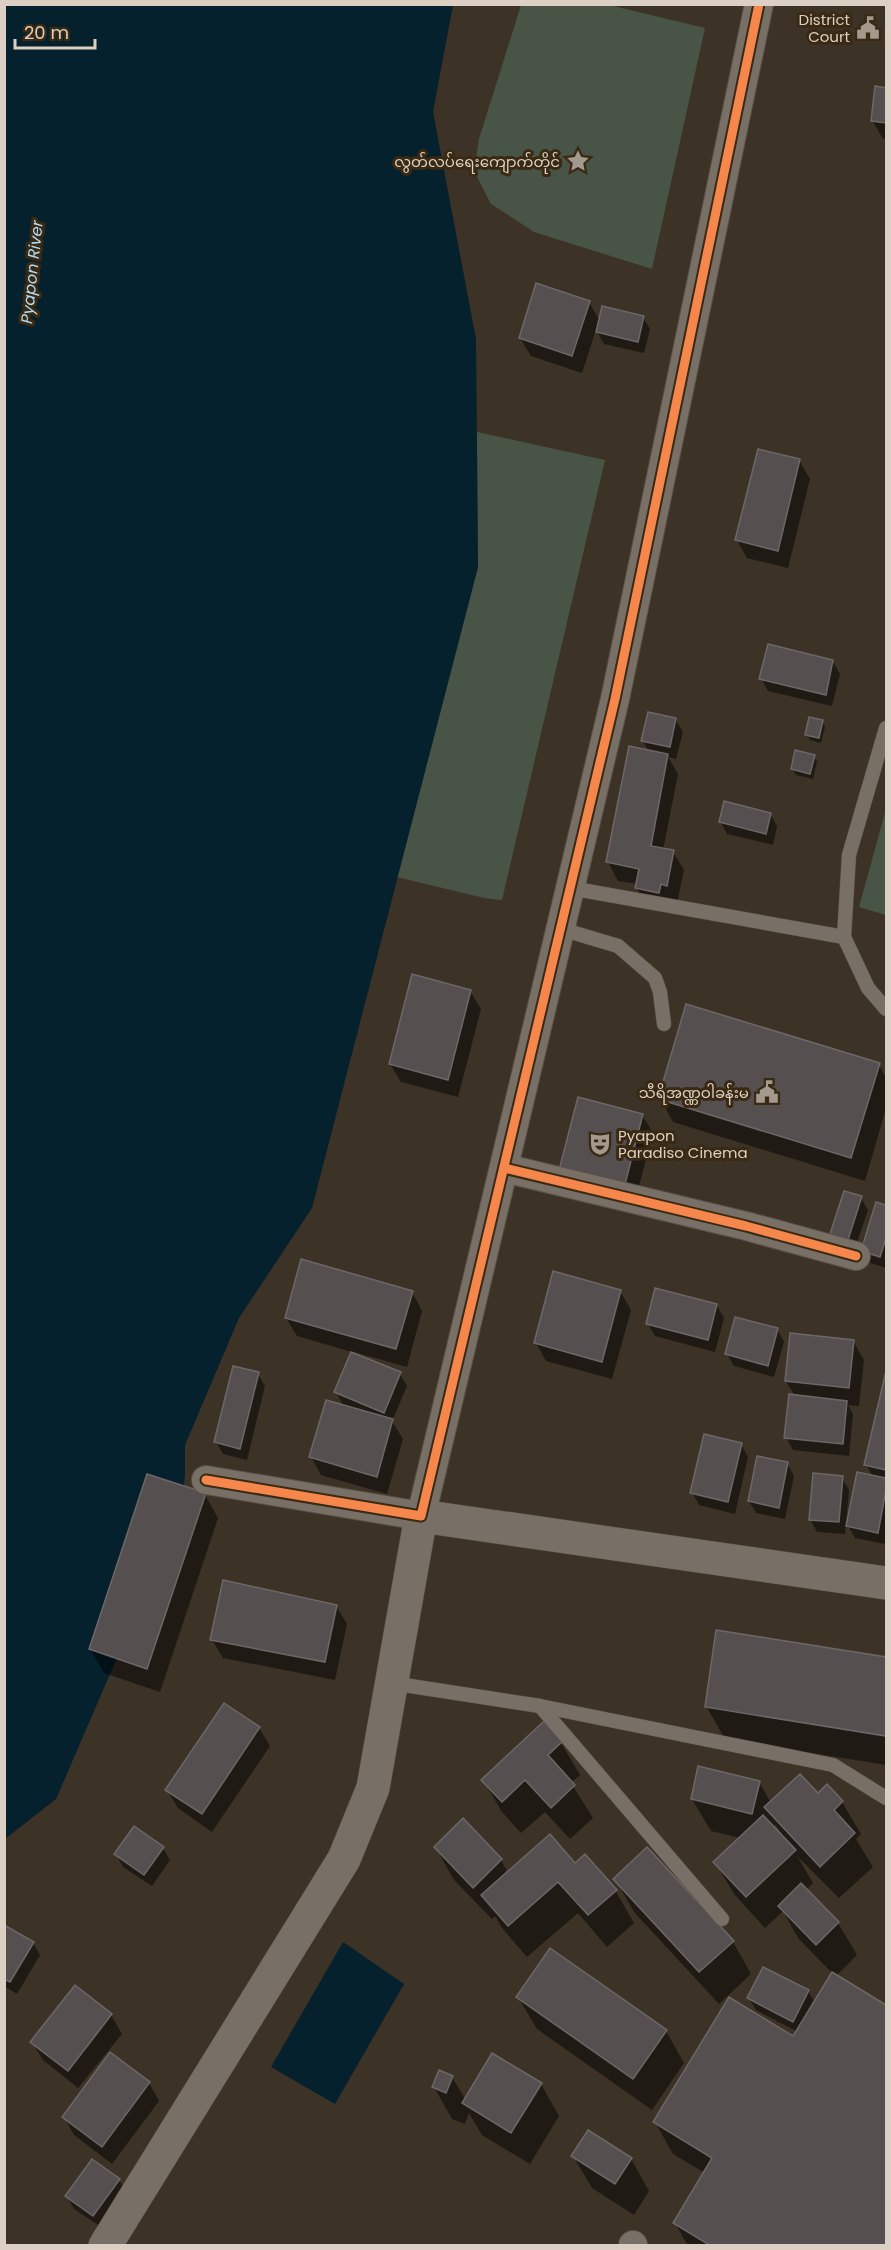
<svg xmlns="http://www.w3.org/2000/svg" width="891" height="2250" viewBox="0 0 891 2250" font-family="Poppins,'Noto Sans Myanmar',sans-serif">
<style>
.green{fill:#485546}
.water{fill:#05212d}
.shadow{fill:#0007;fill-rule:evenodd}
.building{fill:#554f4f;stroke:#6d6768;stroke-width:1.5}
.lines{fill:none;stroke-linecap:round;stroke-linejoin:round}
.lane-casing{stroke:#5a5146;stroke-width:15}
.street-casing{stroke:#5a5146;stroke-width:30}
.secondary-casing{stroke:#5a5146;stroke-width:34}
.lane{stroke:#787067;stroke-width:14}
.street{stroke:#787067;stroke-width:28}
.secondary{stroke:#787067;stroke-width:33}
.cycleway-casing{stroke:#3a2913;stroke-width:13}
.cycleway{stroke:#f5874c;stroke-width:9}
.labels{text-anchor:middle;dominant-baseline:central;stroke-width:6;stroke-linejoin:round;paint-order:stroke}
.poi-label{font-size:15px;fill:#dbd0c3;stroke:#3a2913;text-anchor:end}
.water-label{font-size:16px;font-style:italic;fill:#adddf7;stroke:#3a2913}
</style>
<rect width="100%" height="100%" fill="#3c3226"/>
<g class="green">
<polygon points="521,5 609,5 705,28 652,269 534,232 491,204 474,171 479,139"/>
<polygon points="477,432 605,460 502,900 484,898 397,877 478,567"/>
<polygon points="886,809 886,915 859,907"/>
</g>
<g class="water">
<polygon points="5,5 453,5 433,112 476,339 478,567 312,1208 239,1318 185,1445 185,1475 180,1527 145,1593 56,1799 5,1839"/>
<polygon points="343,1942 404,1984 335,2104 271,2067"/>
</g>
<g class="shadow">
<polygon points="876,88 886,89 886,139 883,139 872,120"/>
<polygon points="589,302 600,321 643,317 650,329 644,353 604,344 596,330 582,373 531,356 520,338"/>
<polygon points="799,460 810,479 788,568 747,558 737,540"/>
<polygon points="833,662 840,674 832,706 768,691 761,678"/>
<polygon points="675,719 683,732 676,759 668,757 678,774 663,850 673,852 684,870 677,903 647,906 637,888 637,884 618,881 608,862 649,752 643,741"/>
<polygon points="822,722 825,727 821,743 810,740 807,734"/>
<polygon points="814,756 817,762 813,779 796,775 792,769"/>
<polygon points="770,814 777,826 773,845 727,834 720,821"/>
<polygon points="470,991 481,1009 458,1097 401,1082 390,1064"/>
<polygon points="879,1065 886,1078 886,1108 865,1181 673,1122 660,1098"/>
<polygon points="642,1115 653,1133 633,1209 570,1193"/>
<polygon points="861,1198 868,1210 852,1257 836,1252"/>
<polygon points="877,1204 886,1207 886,1268 870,1263 862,1251"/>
<polygon points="620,1291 631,1310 612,1379 546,1361 536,1343"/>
<polygon points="412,1292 422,1311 407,1367 354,1352 353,1354 400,1374 407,1386 392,1421 403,1439 387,1494 321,1475 311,1457 344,1407 336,1392 352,1352 297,1336 286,1318"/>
<polygon points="717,1306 724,1318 715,1352 655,1336 648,1324"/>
<polygon points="777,1329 784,1342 774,1377 734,1366 727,1354"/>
<polygon points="853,1341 864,1360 859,1406 848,1405 853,1414 849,1456 793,1450 786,1437 795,1396 786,1381"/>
<polygon points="258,1374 265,1386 247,1460 223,1454 216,1442"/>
<polygon points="886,1378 886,1536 885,1544 855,1538 847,1524 873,1477 866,1464"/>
<polygon points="741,1444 748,1457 735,1514 699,1505 692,1492"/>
<polygon points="787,1463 794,1476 785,1519 756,1513 749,1501"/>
<polygon points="842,1478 849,1490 845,1534 817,1532 810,1519"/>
<polygon points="205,1495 218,1518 160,1692 104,1673 90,1649"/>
<polygon points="336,1606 347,1624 335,1680 223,1658 212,1640"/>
<polygon points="718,1631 886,1658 886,1765 725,1739 706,1706"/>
<polygon points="259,1728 270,1746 212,1832 178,1808 167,1790"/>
<polygon points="561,1743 580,1775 571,1783 593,1818 570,1839 545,1812 521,1833 502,1812 483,1780"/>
<path d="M759,1782L771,1803L818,1795L827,1786L842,1802L861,1834L856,1839L873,1867L839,1898L797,1856L813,1883L806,1890L838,1923L857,1955L836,1976L886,2007V2246H688L675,2223L705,2173L673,2154L655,2122L794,2038L798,2032L756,2010L749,1998L808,1991L815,2003L833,1974L798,1938L783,1911L765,1928L734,1894L715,1862L740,1838L711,1831L692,1799ZM775,1824L782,1835L774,1829Z"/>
<polygon points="163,1848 170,1860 152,1886 123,1867 116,1854"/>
<polygon points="436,1848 501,1860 508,1873 575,1865 615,1890 634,1923 607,1947 578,1913 527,1957 502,1928 495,1916 492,1919 454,1880"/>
<polygon points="615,1879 733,1942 751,1974 719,2004 634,1912"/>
<polygon points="5,1927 33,1943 40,1955 17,1994 4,1986"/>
<polygon points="75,1987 111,2015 122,2034 78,2088 43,2060 32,2042"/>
<polygon points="518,1997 666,2031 684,2063 652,2110 537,2029"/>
<polygon points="452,2077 465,2099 541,2084 559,2116 530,2164 482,2135 469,2113 465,2124 452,2119 434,2087"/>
<polygon points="149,2083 159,2101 112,2164 74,2135 64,2117"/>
<polygon points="573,2156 631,2159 649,2191 634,2215 592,2188"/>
<polygon points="119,2180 126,2192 101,2227 74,2209 67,2196"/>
</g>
<g class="building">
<polygon points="875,86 886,88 886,123 871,121"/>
<polygon points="536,283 590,301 572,356 519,338"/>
<polygon points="602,306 644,316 638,342 596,332"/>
<polygon points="758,449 800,459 778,551 735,540"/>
<polygon points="768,644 833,660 826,695 759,679"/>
<polygon points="648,712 676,718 670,747 641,741"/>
<polygon points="809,717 823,720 819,738 805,735"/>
<polygon points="629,746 668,754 651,846 674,850 667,886 661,884 659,893 635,888 639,869 606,862"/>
<polygon points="795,750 815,755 810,774 791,769"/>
<polygon points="724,801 771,813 766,834 719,822"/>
<polygon points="412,974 471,990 448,1080 389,1064"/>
<polygon points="686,1004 880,1063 851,1158 658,1099"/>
<polygon points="578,1097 643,1114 623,1192 558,1174"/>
<polygon points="844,1191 862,1196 846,1246 828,1240"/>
<polygon points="876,1202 886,1205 886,1238 880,1257 861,1251"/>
<polygon points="301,1259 413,1291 396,1349 285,1318"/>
<polygon points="553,1271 621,1290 602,1362 534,1343"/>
<polygon points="655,1288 717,1304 708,1340 646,1324"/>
<polygon points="735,1317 778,1328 768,1366 725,1354"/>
<polygon points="790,1333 854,1340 849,1388 785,1381"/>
<polygon points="351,1352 401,1372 384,1413 334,1392"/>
<polygon points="233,1366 259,1372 240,1449 214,1442"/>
<polygon points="886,1371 886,1470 864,1465"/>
<polygon points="789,1394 847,1401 843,1444 784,1438"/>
<polygon points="326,1400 393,1419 377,1477 309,1457"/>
<polygon points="704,1434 742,1443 728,1502 690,1493"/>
<polygon points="757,1456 788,1462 779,1508 748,1501"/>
<polygon points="857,1472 886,1478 886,1490 878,1533 846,1526"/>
<polygon points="813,1473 843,1476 839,1522 809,1520"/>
<polygon points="147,1474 206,1493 147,1669 89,1649"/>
<polygon points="223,1580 337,1605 325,1662 210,1640"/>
<polygon points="716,1630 886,1657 886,1736 705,1707"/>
<polygon points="224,1703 260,1727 202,1814 165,1790"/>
<polygon points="544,1721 562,1742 548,1755 575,1785 551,1808 525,1780 502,1802 481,1780"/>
<polygon points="698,1766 760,1781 752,1814 691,1799"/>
<polygon points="800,1774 818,1793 827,1784 843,1801 834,1810 855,1833 820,1867 764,1807"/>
<polygon points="763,1815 796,1850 746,1897 713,1862"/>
<polygon points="463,1818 502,1859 473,1888 434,1847"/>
<polygon points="134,1826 164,1847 144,1875 114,1854"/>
<polygon points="550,1834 575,1863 585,1854 617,1890 588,1915 558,1882 508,1926 481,1895"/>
<polygon points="647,1847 734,1941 699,1972 613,1879"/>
<polygon points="801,1883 839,1922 816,1945 778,1906"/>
<polygon points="4,1925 34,1942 10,1982 4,1979"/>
<polygon points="550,1948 667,2030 633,2079 516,1997"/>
<polygon points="763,1967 809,1990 793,2022 747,1998"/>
<polygon points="832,1972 886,2005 886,2246 711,2246 673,2223 712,2158 653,2122 729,1997 793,2036"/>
<polygon points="75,1985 112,2014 68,2071 30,2042"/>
<polygon points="110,2052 150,2082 102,2147 62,2117"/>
<polygon points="492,2053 542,2083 511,2133 462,2103"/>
<polygon points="439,2070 453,2076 446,2093 432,2087"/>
<polygon points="588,2130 632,2158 615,2184 571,2156"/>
<polygon points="92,2159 120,2179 93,2216 65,2196"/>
</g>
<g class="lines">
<g class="lane-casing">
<g id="lane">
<polyline points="886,728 849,855 844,937 868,988 886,1009"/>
<polyline points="570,888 844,937"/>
<polyline points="561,929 618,946 655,978 660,992 664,1024"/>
<polyline points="391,1683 540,1706 833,1765 886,1798"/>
<polyline points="540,1706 722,1919"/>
</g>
</g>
<g class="street-casing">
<g id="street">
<polyline points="504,1168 746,1226 856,1256"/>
<polyline points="206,1480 421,1516 615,699 759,4"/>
<polyline points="633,2246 633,2245"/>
</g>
</g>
<g class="secondary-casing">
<polyline id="secondary" points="105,2246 344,1859 373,1788 421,1516 886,1583"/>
</g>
<use href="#lane" class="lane"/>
<use href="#street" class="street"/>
<use href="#secondary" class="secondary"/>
<g class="cycleway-casing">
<g id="cycleway">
<polyline points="504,1168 746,1226 856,1256"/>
<polyline points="206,1480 421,1516 615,699 759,4"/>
</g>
</g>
<use href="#cycleway" class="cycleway"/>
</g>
<defs>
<g id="civic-bare" transform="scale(1.8)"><path d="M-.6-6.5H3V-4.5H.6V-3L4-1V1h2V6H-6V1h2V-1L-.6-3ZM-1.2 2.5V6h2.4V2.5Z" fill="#a3998c" stroke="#3a2913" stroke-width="2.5" paint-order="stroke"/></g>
<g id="sight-bare" transform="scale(1.8)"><path d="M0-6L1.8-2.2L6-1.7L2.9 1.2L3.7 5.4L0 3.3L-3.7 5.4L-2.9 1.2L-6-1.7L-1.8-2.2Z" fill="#a3998c" stroke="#3a2913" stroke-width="2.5" paint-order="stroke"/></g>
<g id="theatre-bare" transform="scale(1.8)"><path d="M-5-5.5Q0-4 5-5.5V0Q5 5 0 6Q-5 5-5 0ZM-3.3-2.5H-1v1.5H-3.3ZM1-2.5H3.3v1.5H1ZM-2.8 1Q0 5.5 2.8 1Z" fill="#a3998c" stroke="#3a2913" stroke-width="2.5" paint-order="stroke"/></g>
</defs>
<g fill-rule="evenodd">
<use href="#civic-bare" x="868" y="28"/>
<use href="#sight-bare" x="578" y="161"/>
<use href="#civic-bare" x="767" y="1092"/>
<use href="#theatre-bare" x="600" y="1144"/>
</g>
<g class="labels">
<g class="poi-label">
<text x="850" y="19">District<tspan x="850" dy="17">Court</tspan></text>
<text x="560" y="161">လွတ်လပ်ရေးကျောက်တိုင်</text>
<text x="749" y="1092">သီရိအဏ္ဏဝါခန်းမ</text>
<text x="618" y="1135" text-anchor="start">Pyapon<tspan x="618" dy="17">Paradiso Cinema</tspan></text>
</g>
<g class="water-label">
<text transform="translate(32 272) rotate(-84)">Pyapon River</text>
</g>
</g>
<rect width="891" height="2250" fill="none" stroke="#dbd0c3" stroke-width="12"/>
<path d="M15 39v9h80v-9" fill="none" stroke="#dbd0c3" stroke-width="3"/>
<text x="24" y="39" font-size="18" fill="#dbd0c3" stroke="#3a2913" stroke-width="4.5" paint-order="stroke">20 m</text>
</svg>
